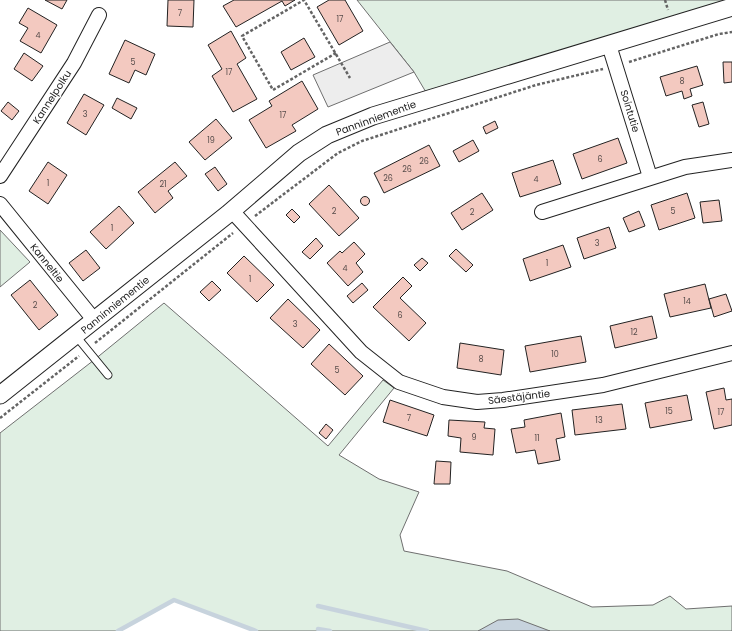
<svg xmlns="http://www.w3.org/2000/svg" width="732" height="631" viewBox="0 0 732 631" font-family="Poppins,sans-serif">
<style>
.green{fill:#e0efe3;stroke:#6f6f6f}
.parking{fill:#ededed;stroke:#6f6f6f}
.water{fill:#c7d3dd;stroke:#6f6f6f}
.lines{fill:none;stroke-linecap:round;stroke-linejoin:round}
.stream{stroke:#c7d3dd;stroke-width:4.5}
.building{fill:#f3c9c0;stroke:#222}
.service-casing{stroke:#222;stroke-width:9}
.minor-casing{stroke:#222;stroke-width:16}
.tertiary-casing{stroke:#222;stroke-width:19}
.path{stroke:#646464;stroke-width:2.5;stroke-dasharray:3 2;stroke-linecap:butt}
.service{stroke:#fff;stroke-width:7}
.minor{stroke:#fff;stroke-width:14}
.tertiary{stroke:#fff;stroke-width:17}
.labels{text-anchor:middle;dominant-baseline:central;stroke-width:3;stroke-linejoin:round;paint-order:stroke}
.number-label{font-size:8px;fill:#564c4a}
.street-label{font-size:10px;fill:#222;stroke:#fff}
</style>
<rect width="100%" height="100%" fill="#fff"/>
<g class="green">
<polygon points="357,0 732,0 430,99 414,72"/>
<polygon points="0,230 30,262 0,287"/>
<polygon points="164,303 328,446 383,380 394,388 339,455 379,479 419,492 400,535 404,551 507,571 592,607 653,605 670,596 686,609 732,606 732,631 256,631 174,600 118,631 0,631 0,433 94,360"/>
</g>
<polygon class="parking" points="390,42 414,72 328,107 313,75"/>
<polygon class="water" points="518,619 550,631 478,631 498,620"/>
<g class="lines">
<g class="stream">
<polyline points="318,606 427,631"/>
<polyline points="318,629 330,631"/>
<polyline points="118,631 174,600 256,631"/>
</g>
</g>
<g class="building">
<polygon points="45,0 67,0 62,9"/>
<polygon points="168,0 194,0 193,27 167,26"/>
<polygon points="234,0 295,0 285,6 282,1 236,27 223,6"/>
<polygon points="329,0 345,0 363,31 339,45 317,7"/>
<polygon points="28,8 57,25 41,53 20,41 28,28 19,23"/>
<polygon points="231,31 246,58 237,64 257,99 233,112 212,76 222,69 208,45"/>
<polygon points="304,38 315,57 291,70 281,52"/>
<polygon points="125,40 155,54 146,75 135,70 129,83 109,74"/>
<polygon points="24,53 43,66 32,81 14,69"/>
<polygon points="723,62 732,62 732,82 724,83"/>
<polygon points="697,66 703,85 690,89 692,96 684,99 682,91 666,96 660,77"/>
<polygon points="302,81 318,109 292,125 296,131 266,148 249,120 272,106 269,101"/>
<polygon points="84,94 104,105 86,135 67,123"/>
<polygon points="117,98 137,108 131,119 112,108"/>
<polygon points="8,102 19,111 12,120 1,111"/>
<polygon points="703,102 709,124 699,127 692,105"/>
<polygon points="216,119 232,138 205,160 189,142"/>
<polygon points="495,121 498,128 486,134 483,127"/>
<polygon points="618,138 627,163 582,179 573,154"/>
<polygon points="473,140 479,151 459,162 453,151"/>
<polygon points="429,145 440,166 384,193 374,173"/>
<polygon points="553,160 561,184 520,197 512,173"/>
<polygon points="48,162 67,175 48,204 29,191"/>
<polygon points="175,162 187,176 168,191 173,198 155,213 138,192"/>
<polygon points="215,167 227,184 218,191 205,174"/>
<polygon points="329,185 359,218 339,236 309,204"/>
<polygon points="482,193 493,210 462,230 451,213"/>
<polygon points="687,193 695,218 659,230 651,205"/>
<circle cx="365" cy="201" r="4.5"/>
<polygon points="719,200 722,221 703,223 700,202"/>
<polygon points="119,206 134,223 106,249 90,232"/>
<polygon points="292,209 300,217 294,223 286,215"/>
<polygon points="639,211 645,226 629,232 623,218"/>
<polygon points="609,227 616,248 584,259 577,238"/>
<polygon points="316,238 323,246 310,259 302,252"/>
<polygon points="354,242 365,254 356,263 363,272 348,286 327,263 340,251 342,253"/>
<polygon points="563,245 571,267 530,281 523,259"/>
<polygon points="456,249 473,265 466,272 449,256"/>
<polygon points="86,250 100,268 83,281 69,263"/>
<polygon points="244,256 274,285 257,302 227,273"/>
<polygon points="422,258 428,263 420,271 414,265"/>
<polygon points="403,277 412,286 400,298 426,323 409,341 373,307"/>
<polygon points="30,280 58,315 39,330 11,295"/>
<polygon points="212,281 221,290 209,301 200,292"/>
<polygon points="362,283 368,290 353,303 347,296"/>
<polygon points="705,284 711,308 670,317 664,294"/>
<polygon points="726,294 732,311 714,317 709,299"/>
<polygon points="288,299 320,330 303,348 270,318"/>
<polygon points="652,316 657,338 615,348 610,326"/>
<polygon points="581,336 586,362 530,372 525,346"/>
<polygon points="460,343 504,350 501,375 457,368"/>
<polygon points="329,344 363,376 345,395 311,364"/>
<polygon points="724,388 726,400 732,399 732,425 714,429 706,392"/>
<polygon points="687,395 692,420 650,428 645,403"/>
<polygon points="390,400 434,415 427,436 383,422"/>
<polygon points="622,404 626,429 575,435 572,410"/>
<polygon points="561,413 565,437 556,439 560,460 538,464 535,450 516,453 511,429 525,427 524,420"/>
<polygon points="449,420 485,422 484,428 495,429 493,455 460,452 461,438 448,436"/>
<polygon points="326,424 333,430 326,439 319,433"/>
<polygon points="436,461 451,462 450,484 434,484"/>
</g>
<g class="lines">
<g class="service-casing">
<polyline id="service" points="76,336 108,375"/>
</g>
<g class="minor-casing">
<g id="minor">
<polyline points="609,45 650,177"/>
<polyline points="0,176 74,63 99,15"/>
<polyline points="0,204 95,321"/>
<polyline points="232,211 361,352 399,382 443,397 477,402 503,400 603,385 732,353"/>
<polyline points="542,212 685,167 732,160"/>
</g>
</g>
<g class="tertiary-casing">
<polyline id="tertiary" points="0,395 228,214 299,153 327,135 373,116 732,7"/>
</g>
<g class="path">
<polyline points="665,0 668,10"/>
<polyline points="336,53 273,90 242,36 304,0 350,78"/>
<polyline points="629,62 719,34 732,32"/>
<polyline points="255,216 338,153 362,141 536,85 603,69"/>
<polyline points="95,343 233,233"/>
<polyline points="0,418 79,356"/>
</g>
<use href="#service" class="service"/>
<use href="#minor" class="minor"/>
<use href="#tertiary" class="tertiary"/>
</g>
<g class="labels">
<g class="number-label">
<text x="180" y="13">7</text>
<text x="340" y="19">17</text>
<text x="38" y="35">4</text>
<text x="133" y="62">5</text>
<text x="229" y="72">17</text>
<text x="682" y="81">8</text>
<text x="85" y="114">3</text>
<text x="283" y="115">17</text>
<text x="211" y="140">19</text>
<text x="600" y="159">6</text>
<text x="424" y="161">26</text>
<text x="407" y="169">26</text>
<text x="388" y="178">26</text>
<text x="536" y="179">4</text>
<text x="48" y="183">1</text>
<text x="163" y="184">21</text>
<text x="334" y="211">2</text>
<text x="673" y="211">5</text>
<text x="472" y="212">2</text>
<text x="112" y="228">1</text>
<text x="597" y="243">3</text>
<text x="547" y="263">1</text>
<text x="345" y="268">4</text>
<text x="250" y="279">1</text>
<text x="687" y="301">14</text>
<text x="35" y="305">2</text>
<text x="400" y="315">6</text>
<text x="295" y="324">3</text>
<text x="634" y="332">12</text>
<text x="555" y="354">10</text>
<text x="481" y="359">8</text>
<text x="337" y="370">5</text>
<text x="669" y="411">15</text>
<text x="721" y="412">17</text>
<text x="409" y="418">7</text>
<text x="599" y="420">13</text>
<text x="474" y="437">9</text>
<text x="537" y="438">11</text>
</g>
<g class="street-label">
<text transform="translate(52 97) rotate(-57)">Kannelpolku</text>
<text transform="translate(630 111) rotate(73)">Sointutie</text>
<text transform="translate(376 118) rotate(-20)">Panninniementie</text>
<text transform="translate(47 263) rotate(51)">Kanneltie</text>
<text transform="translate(115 305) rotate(-39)">Panninniementie</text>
<text transform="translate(519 397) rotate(-7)">Säestäjäntie</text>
</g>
</g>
</svg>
